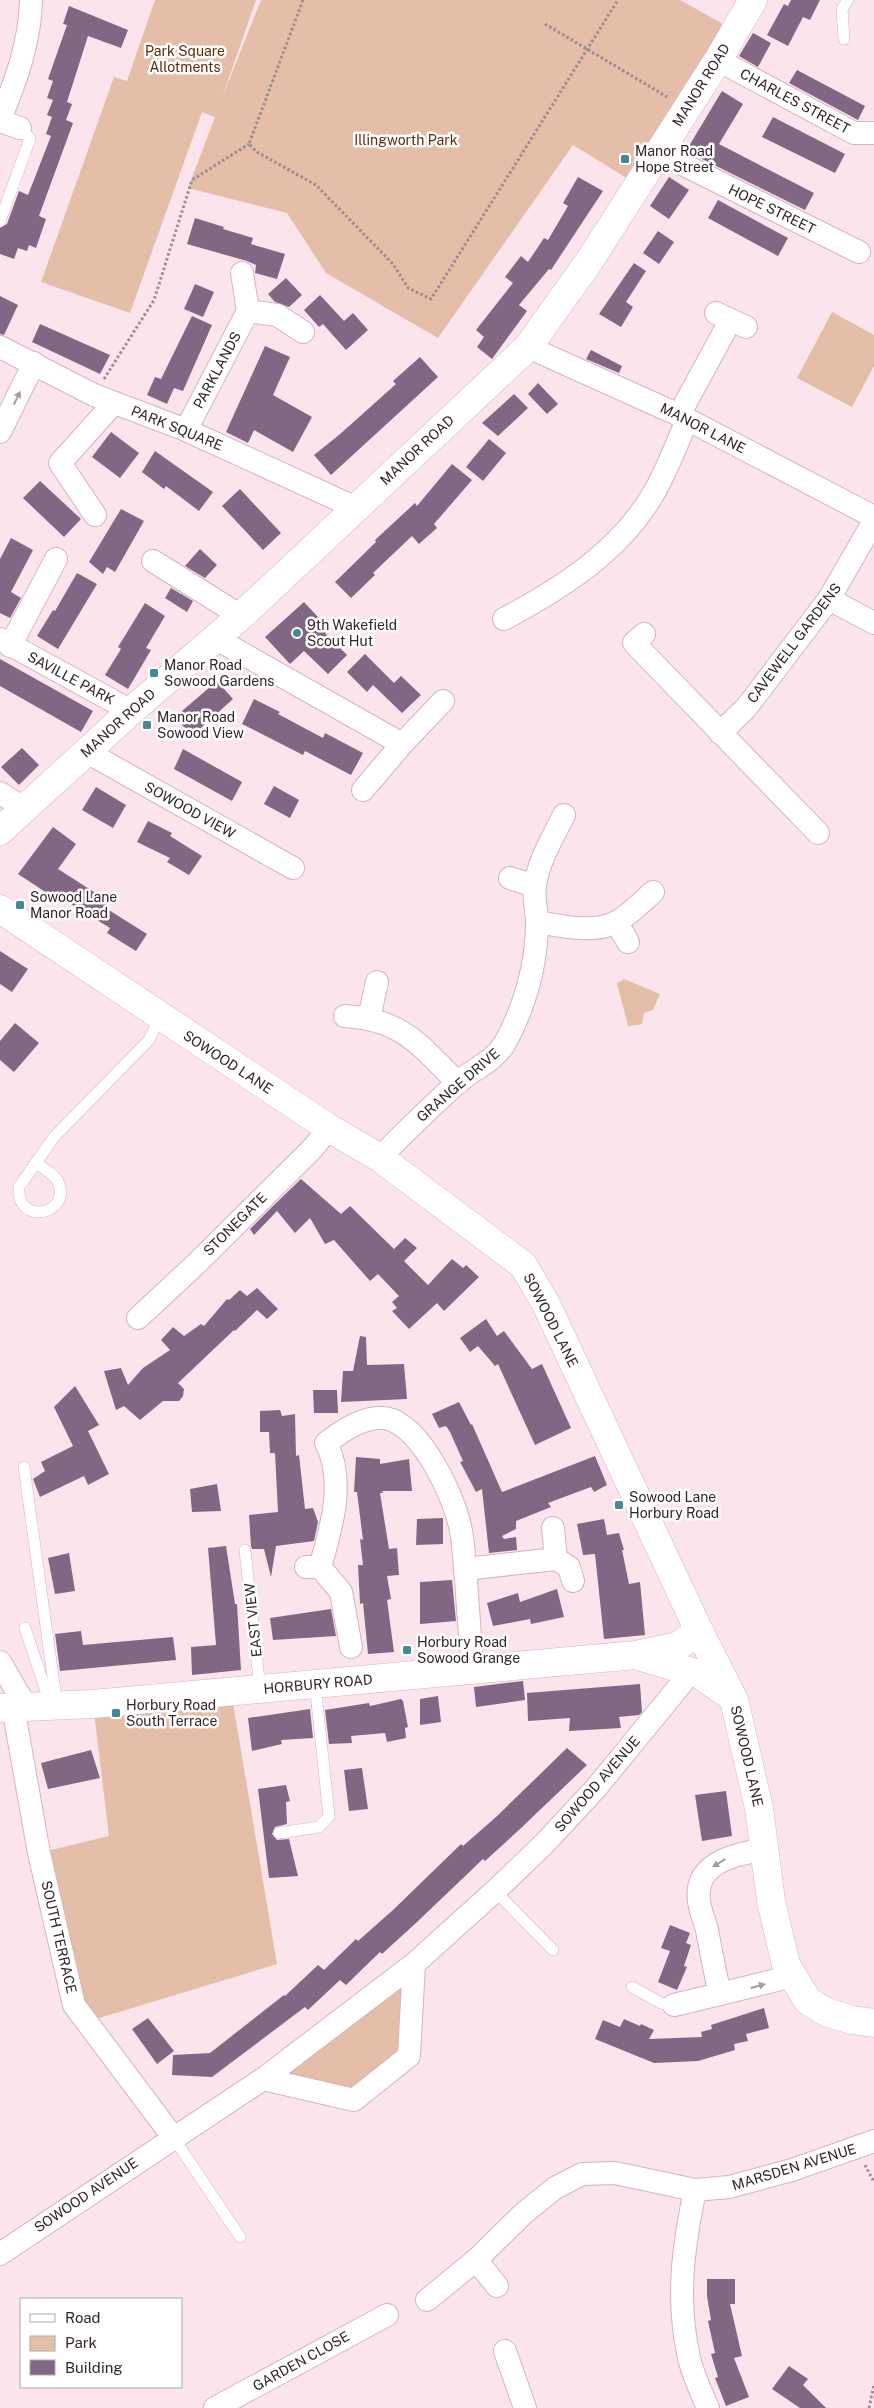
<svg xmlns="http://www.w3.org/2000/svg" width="874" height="2408" viewBox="0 0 874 2408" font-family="'Public Sans',sans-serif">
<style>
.green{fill:#e4bea8}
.building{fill:#826784}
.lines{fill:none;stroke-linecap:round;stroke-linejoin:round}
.lane-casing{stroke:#d7b2c0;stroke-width:12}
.street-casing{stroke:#d7b2c0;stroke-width:24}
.secondary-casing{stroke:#d7b2c0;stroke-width:29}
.path{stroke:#9f8b93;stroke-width:3;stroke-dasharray:2.5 2.5;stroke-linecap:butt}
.lane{stroke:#fff;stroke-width:11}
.street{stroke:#fff;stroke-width:22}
.secondary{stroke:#fff;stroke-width:28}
.oneway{fill:#a39c9f}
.poi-dot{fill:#448a94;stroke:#fff;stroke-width:2}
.labels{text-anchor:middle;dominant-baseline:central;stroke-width:5;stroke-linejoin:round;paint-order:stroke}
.park-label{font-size:14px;fill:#5c2b05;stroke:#fff}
.street-label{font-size:14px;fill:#32242a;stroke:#fff}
.poi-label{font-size:14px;fill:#32242a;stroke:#fff;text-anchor:start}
</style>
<rect width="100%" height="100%" fill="#fce4ed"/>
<g class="green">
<polygon points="155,0 256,0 222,98 261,0 680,0 723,24 638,185 573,145 438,338 326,273 287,213 188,188 215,117 202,112 130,313 41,282 114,77 127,81"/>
<polygon points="832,312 874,335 874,366 852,407 797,378"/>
<polygon points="624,979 660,994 653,1010 644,1013 642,1024 628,1026 617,983"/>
<polygon points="231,1691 277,1964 86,2022 39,1853 109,1836 93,1704"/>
<polygon points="414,1964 409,2056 354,2100 263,2079"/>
</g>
<g class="building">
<polygon points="791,0 820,0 810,20 803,17 788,46 767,35 784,4 788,6"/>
<polygon points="69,6 128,30 121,48 88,36 67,102 72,104 66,120 73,123 39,216 46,219 36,248 29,245 27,251 18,248 14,259 0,254 0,228 7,224 19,191 28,195 51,136 46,134 52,117 47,115 53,100 47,98 53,81 48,79 67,25 63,24"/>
<polygon points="753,33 771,43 758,67 739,56"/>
<polygon points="797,70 865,106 858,120 789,83"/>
<polygon points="722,91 743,104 719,144 814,193 805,210 686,151"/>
<polygon points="773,117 845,154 835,173 762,137"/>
<polygon points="578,177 603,191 551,270 549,269 519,305 527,311 492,359 477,347 484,337 476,330 513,283 505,277 521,256 528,262 544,238 548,240 568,206 563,203"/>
<polygon points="669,177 689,190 669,219 650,206"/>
<polygon points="718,200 788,238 778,256 708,218"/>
<polygon points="195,218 224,227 223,229 253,238 251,244 285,254 277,279 255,273 256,265 247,261 187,244"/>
<polygon points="658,231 674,242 659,264 643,253"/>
<polygon points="634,263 646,271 626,302 633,307 621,327 599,314"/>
<polygon points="286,278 302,295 289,307 275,302 268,294"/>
<polygon points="195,284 214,292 203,317 184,309"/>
<polygon points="320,295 344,321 353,313 368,330 346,350 323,324 319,327 304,310"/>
<polygon points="0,296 18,305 4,335 0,334"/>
<polygon points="192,316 212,325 183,391 174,388 167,404 147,395 155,377 161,379"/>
<polygon points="40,324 110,355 100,374 32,342"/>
<polygon points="265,346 290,357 273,395 312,417 293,452 254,430 248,443 226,432"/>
<polygon points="591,350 622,366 619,373 586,359"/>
<polygon points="420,357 438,377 331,475 314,455 339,435 396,384 393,381"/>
<polygon points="538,383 558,404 547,414 528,394"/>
<polygon points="514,394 528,408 498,436 482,423"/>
<polygon points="111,432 139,453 120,478 92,457"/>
<polygon points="489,439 506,453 483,481 466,467"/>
<polygon points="155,451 213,492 199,511 166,486 164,489 142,472"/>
<polygon points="452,464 472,480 434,524 437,528 419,544 412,536 373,573 375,575 351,598 335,582 376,542 375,540 415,503 417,506"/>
<polygon points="40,481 81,519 64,537 23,498"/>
<polygon points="240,489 281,533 263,550 222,506"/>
<polygon points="121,509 144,521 115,572 107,567 103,574 89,562"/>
<polygon points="11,538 33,550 11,592 21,598 10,618 0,613 0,559"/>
<polygon points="200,549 217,565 205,578 185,566"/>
<polygon points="77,573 97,584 58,649 37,636 53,610 55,611"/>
<polygon points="171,588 193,601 187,612 165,598"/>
<polygon points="304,602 329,629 325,633 347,655 328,674 304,651 290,664 265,637"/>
<polygon points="145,603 165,616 146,648 151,650 128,689 105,675 121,649 118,647"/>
<polygon points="365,654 394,683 401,676 421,695 402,713 373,685 367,692 347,672"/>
<polygon points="0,659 93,711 81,732 0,686"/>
<polygon points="217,681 233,699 192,736 175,717"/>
<polygon points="254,699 280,712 278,714 323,738 325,733 363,753 351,775 305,751 303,755 242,724"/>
<polygon points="22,748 39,765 19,785 1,767"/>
<polygon points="183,749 242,782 232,801 174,769"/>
<polygon points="274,786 299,800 290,818 264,804"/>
<polygon points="96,787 126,805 113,828 82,810"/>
<polygon points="148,821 172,833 170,836 202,856 189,875 167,862 170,858 137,842"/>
<polygon points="53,827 76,844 58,869 108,901 104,907 147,934 136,951 107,933 110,928 58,896 56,899 18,874"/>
<polygon points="0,951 28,969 12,992 0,984"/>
<polygon points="15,1023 39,1043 14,1072 0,1060 0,1041"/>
<polygon points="301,1179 341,1214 350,1206 394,1249 405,1238 417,1248 404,1261 428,1285 452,1259 463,1268 466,1265 479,1277 444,1311 437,1303 409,1329 392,1311 397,1308 392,1302 399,1296 378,1274 370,1281 334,1240 325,1244 310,1218 295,1233 277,1211 254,1235 250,1229 273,1206 275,1208 273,1206"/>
<polygon points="257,1288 278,1309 267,1319 257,1310 235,1331 234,1330 178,1383 184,1389 183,1396 179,1401 163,1401 140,1420 124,1406 116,1410 104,1371 121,1368 128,1385 143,1368 170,1350 161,1340 173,1327 184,1336 201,1324 204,1326 227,1299 229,1300 240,1290 247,1296"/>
<polygon points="486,1319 497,1336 504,1331 532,1369 542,1364 571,1428 535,1445 498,1364 495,1366 478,1346 470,1352 460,1338"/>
<polygon points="360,1336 366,1337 367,1365 404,1364 407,1399 341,1402 343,1371 353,1371"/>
<polygon points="75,1386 99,1425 88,1431 109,1474 88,1485 84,1476 40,1497 33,1479 45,1471 41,1462 73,1446 54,1407"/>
<polygon points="313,1390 337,1390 338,1413 314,1413"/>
<polygon points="459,1402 471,1425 472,1424 502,1492 595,1456 607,1485 594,1492 591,1487 548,1503 551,1507 516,1521 516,1529 502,1536 504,1539 516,1537 517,1550 489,1553 482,1489 476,1492 460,1462 463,1461 450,1432 446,1426 439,1428 432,1414"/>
<polygon points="280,1410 282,1416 295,1414 296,1456 299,1455 305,1509 313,1508 318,1522 314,1541 276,1546 271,1577 264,1549 252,1549 251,1546 249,1515 278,1512 275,1453 270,1453 269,1432 260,1432 260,1411"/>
<polygon points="356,1457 380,1459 380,1464 409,1459 412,1491 382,1491 383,1493 380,1493 389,1549 397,1548 399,1575 387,1576 391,1599 387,1600 394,1652 368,1654 363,1603 360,1604 358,1565 363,1565 360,1539 363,1540 357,1492 354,1492"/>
<polygon points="217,1484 221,1511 192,1512 190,1489"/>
<polygon points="443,1518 443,1544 416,1545 417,1519"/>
<polygon points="604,1519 607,1535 619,1533 624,1550 622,1550 629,1584 640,1582 645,1635 604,1639 595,1554 583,1555 577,1524"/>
<polygon points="226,1546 235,1604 237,1604 241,1670 192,1675 191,1647 216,1645 208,1548"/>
<polygon points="69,1553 75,1591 55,1594 48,1558"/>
<polygon points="452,1580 456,1621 420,1624 420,1582"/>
<polygon points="557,1589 564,1617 531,1624 530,1619 493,1626 487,1603 518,1593 520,1602"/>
<polygon points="331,1609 336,1636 273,1640 270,1618"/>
<polygon points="81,1631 83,1645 173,1637 176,1660 60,1671 55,1634"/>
<polygon points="523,1681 525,1700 476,1707 474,1687"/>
<polygon points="640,1684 642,1712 639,1715 619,1717 621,1728 569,1731 570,1718 528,1721 527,1693"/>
<polygon points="438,1696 441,1722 420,1725 420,1699"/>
<polygon points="401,1699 403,1701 408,1727 405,1728 406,1738 387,1742 385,1733 351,1736 352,1743 329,1744 325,1710 369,1703 370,1706"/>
<polygon points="310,1709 313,1738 281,1740 282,1744 252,1751 248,1718"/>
<polygon points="567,1748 587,1765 520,1829 485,1861 483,1859 416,1923 382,1954 380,1952 346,1985 340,1980 308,2010 305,2007 212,2077 172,2075 173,2055 210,2053 284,1995 285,1996 318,1965 324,1970 356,1939 358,1941 393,1910 461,1844 463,1846 496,1817"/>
<polygon points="91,1750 100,1778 48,1789 41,1763"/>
<polygon points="362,1768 368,1809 349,1811 344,1770"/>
<polygon points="286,1785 290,1801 286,1802 287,1824 275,1827 272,1834 277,1840 289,1839 298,1876 269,1878 258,1789"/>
<polygon points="726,1791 732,1836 702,1841 695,1795"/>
<polygon points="670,1925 690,1933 686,1943 691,1945 684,1966 687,1967 677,1990 658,1982 670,1951 661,1948"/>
<polygon points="764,2008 769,2028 746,2034 748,2041 734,2044 735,2050 698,2061 654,2063 595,2039 603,2020 620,2027 624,2019 640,2026 641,2024 654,2030 649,2039 702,2037 701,2032 712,2029 711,2025"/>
<polygon points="148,2018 174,2051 157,2064 132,2029"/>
<polygon points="707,2279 735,2279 735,2304 730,2304 742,2356 734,2358 749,2397 726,2406 715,2378 718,2377 711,2354 715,2353 708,2321 711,2320 707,2296"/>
<polygon points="789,2366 808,2379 803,2385 826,2408 800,2408 772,2389"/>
</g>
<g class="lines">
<g class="lane-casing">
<g id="lane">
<polyline points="844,39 842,9 848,0"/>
<polyline points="0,221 30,139 20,128"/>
<path d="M36,1163C43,1168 56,1175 59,1184C70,1215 16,1226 19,1187L54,1137L149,1040L160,1017"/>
<polyline points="24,1467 57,1706"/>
<polyline points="245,1550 260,1689"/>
<polyline points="25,1628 51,1706"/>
<polyline points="279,1833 319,1827 329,1816 315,1684"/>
<polyline points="495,1891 553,1950"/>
<polyline points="632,1987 661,2003 674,2005"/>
<polyline points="173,2137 240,2237"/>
</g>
</g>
<g class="street-casing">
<g id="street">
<polyline points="718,60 854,133 874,133"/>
<path d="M0,119C16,81 30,42 31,0"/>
<polyline points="0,121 20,128"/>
<polyline points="658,152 859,252"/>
<polyline points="248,311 277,315 303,332"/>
<polyline points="716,313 746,327"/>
<polyline points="0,347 94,395 186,430 356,508"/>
<polyline points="528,347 679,415 874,517"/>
<polyline points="679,415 730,321"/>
<polyline points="186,430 248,311 242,273"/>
<polyline points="0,432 34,363"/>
<polyline points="95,515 60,463 114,403"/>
<polyline points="153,561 241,616"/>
<polyline points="829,599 874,623"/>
<path d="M504,619C560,589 618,553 652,496C666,473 676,446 687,420"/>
<polyline points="644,634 634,643 818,833"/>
<polyline points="215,638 402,744"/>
<polyline points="0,639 131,711"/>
<polyline points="10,646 56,559"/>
<polyline points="720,733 746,708 829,599 874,521"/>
<polyline points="87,752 293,868"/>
<polyline points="363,790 402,744 443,701"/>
<polyline points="0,793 25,809"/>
<polyline points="510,878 535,886"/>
<path d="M537,922C561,926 594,934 617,922C630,914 642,902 653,892"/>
<polyline points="616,922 628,942"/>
<path d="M345,1016C404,1020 419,1045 458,1083"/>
<polyline points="369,1018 377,982"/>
<path d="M380,1158C404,1132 430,1108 456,1084C472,1069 493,1063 505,1043C525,1007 537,963 537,923C537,910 533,898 535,885C539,860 553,837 564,815"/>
<polyline points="138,1318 194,1266 313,1148 329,1128"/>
<polyline points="556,1559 569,1567 573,1581"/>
<polyline points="306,1567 320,1567 341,1592 351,1647"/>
<path d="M320,1567C331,1529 346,1481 326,1443C341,1432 357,1420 377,1418C416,1413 453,1494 460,1526C464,1543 464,1561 466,1579C468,1609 470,1640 473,1670"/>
<polyline points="465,1569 556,1559 553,1528"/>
<polyline points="0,1662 26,1707"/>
<polyline points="13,1707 39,1853 74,2005 173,2137"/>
<path d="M765,1849C733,1855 690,1863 700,1907C702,1915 705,1922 707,1930C711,1951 715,1973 720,1994L793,1976"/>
<polyline points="674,2005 720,1994"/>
<polyline points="263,2079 354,2100 409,2056 414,1964"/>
<path d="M695,2190C683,2248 676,2299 689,2358C693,2375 701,2392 708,2408"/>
<polyline points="0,2254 263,2079 414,1964 495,1891 545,1843 596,1788 682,1683 688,1669"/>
<polyline points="476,2260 497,2286"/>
<polyline points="427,2300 476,2260 524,2213 555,2188 582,2174 615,2173 695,2190 729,2187 792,2170 874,2141"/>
<polyline points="505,2351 525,2408"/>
<polyline points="215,2408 387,2315"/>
</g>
</g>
<g class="secondary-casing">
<g id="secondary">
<polyline points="0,831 131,711 241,616 528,347 588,263 718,60 753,0"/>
<polyline points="0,909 329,1128 380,1158 523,1265 546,1304 699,1631 734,1700 759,1808 771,1901 786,1965 808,2001 826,2012 852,2020 874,2023"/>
<polyline points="642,1657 699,1674 729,1695"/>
<polyline points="0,1708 93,1704 636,1655 678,1646 699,1631"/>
</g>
</g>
<g class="path">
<polyline points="303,0 249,144 257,152 316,185 393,264 408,288 431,299 618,0"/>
<polyline points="545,24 669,98"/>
<polyline points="104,379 154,300 192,180 249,144"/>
<polyline points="865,2165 874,2182"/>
<polyline points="869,2408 874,2385"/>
</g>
<use href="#lane" class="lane"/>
<use href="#street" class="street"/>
<use href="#secondary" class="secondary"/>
</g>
<defs><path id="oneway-solid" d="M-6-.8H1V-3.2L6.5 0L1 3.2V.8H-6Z" transform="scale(1.25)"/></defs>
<g class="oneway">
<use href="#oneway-solid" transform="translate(17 398) rotate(-64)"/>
<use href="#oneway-solid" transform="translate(719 1863) rotate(148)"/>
<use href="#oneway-solid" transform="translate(758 1986) rotate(-15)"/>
</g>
<g class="poi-dot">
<rect x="620" y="154" width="10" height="10" rx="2.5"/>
<circle cx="297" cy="633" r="5"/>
<rect x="149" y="668" width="10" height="10" rx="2.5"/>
<rect x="142" y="720" width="10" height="10" rx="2.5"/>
<rect x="15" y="900" width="10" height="10" rx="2.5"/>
<rect x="614" y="1500" width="10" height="10" rx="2.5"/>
<rect x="402" y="1645" width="10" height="10" rx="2.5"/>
<rect x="111" y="1708" width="10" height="10" rx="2.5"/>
</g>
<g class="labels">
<g class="park-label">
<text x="185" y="51">Park Square<tspan x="185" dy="16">Allotments</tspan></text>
<text x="406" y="140">Illingworth Park</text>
</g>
<g class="street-label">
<text transform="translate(701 85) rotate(-58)">MANOR ROAD</text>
<text transform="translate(795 101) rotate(28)">CHARLES STREET</text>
<text transform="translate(772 209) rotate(26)">HOPE STREET</text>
<text transform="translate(217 370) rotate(-62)">PARKLANDS</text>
<text transform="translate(177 428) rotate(22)">PARK SQUARE</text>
<text transform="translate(703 428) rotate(27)">MANOR LANE</text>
<text transform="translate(417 450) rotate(-43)">MANOR ROAD</text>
<text transform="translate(794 643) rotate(-53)">CAVEWELL GARDENS</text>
<text transform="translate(71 678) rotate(28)">SAVILLE PARK</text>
<text transform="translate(118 723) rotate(-42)">MANOR ROAD</text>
<text transform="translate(190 810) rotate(29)">SOWOOD VIEW</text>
<text transform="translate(228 1062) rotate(33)">SOWOOD LANE</text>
<text transform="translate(458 1085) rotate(-41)">GRANGE DRIVE</text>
<text transform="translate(235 1224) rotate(-45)">STONEGATE</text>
<text transform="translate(551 1320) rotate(63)">SOWOOD LANE</text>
<text transform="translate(253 1620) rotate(-96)">EAST VIEW</text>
<text transform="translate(318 1684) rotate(-5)">HORBURY ROAD</text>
<text transform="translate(747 1756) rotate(77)">SOWOOD LANE</text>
<text transform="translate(597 1784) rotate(-49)">SOWOOD AVENUE</text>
<text transform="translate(59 1937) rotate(77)">SOUTH TERRACE</text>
<text transform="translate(794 2167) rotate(-17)">MARSDEN AVENUE</text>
<text transform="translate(86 2195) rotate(-34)">SOWOOD AVENUE</text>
<text transform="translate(301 2361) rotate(-29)">GARDEN CLOSE</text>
</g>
<g class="poi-label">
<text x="635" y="151">Manor Road<tspan x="635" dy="16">Hope Street</tspan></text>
<text x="307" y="625">9th Wakefield<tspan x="307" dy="16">Scout Hut</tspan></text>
<text x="164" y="665">Manor Road<tspan x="164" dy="16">Sowood Gardens</tspan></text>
<text x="157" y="717">Manor Road<tspan x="157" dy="16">Sowood View</tspan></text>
<text x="30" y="897">Sowood Lane<tspan x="30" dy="16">Manor Road</tspan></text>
<text x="629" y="1497">Sowood Lane<tspan x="629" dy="16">Horbury Road</tspan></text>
<text x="417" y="1642">Horbury Road<tspan x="417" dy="16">Sowood Grange</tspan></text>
<text x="126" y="1705">Horbury Road<tspan x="126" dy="16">South Terrace</tspan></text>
</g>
</g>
<rect x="20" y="2298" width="162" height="90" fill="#ffffff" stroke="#ada7aa"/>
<rect x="30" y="2314" width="25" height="8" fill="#ffffff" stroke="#ada7aa"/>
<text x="65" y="2323" font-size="15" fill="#32242a">Road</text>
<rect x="30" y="2336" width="25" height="15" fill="#e4bea8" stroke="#ada7aa"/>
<text x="65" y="2348" font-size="15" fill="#32242a">Park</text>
<rect x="30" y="2360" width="25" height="15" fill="#826784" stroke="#ada7aa"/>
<text x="65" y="2373" font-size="15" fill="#32242a">Building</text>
</svg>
